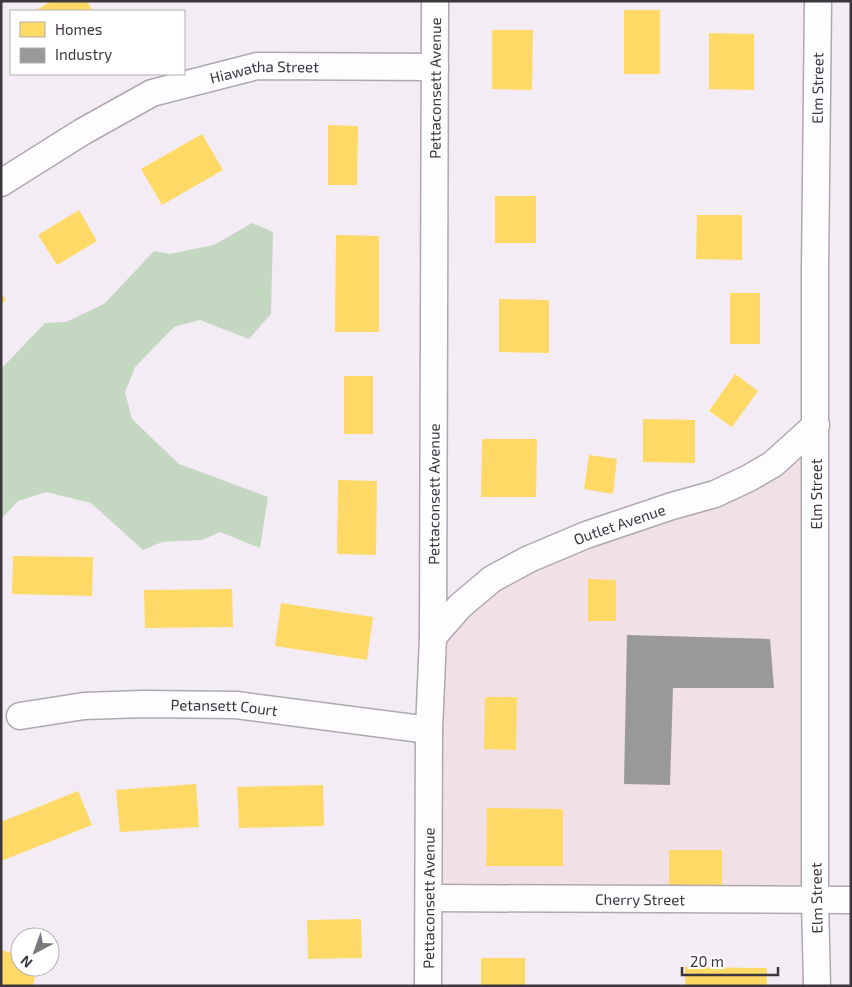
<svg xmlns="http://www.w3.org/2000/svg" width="852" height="987" viewBox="0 0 852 987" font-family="'Exo 2',sans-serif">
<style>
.commercial{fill:#f1e0e6}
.forest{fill:#c4d7c0}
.homes{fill:#ffd966}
.industry{fill:#999}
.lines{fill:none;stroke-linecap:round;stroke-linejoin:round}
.street-casing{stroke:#aea8af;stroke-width:29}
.street{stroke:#fdfcfe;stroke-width:26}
.labels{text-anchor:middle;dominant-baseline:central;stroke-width:5;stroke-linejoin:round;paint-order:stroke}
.street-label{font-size:15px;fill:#3c363d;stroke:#fff}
</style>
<rect width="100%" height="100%" fill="#f3ecf5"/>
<polygon class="commercial" points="807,437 812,899 427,887 428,710 453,613 595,535"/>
<polygon class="forest" points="252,223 273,232 271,314 249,339 200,320 174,327 135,367 125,392 132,419 179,464 268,497 260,548 220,532 202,540 162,542 143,550 91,503 46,492 18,501 1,519 1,369 45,323 66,322 104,304 154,251 170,254 214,245"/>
<g class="homes">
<polygon points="51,1 87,1 93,11 35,11"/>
<rect x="624" y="10" width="36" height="64"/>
<polygon points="492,30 533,30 532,90 492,89"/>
<polygon points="709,33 754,34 754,90 709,89"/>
<polygon points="328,125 358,126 357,185 328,185"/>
<polygon points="202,134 223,170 162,205 141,169"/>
<rect x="495" y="196" width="41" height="47"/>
<polygon points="79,210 97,241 57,265 38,235"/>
<polygon points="697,215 742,215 742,260 696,259"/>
<polygon points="336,235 379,236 379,332 335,332"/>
<polygon points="1,293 6,300 1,304"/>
<rect x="730" y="293" width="30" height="51"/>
<polygon points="499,299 549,300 549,353 499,352"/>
<polygon points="735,374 758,391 732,427 709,411"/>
<rect x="344" y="376" width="29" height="58"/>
<polygon points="643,419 695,420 695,463 643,462"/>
<polygon points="482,439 537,439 536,497 481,497"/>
<polygon points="589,455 617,459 613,494 584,489"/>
<polygon points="338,480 377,481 376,555 337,554"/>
<polygon points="13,556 93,557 92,596 12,594"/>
<polygon points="588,579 616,580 616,621 588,621"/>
<polygon points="232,589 233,627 145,628 144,590"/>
<polygon points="281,603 373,617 367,660 275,646"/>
<polygon points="485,697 517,697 516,750 484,749"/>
<polygon points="196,784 199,827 120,832 116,790"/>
<polygon points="323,785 324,826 239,828 237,787"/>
<polygon points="78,791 92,825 1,861 1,822"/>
<polygon points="487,808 563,809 563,866 486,866"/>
<polygon points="669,850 722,850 722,886 669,885"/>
<polygon points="361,919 362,958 308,959 307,920"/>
<polygon points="1,950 20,955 20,967 37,967 33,986 1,986"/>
<rect x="481" y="958" width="44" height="28"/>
<polygon points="685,967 767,968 767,986 685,986"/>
</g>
<polygon class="industry" points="627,635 770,639 774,688 673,688 670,785 624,784"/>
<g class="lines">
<g class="street-casing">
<g id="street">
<path id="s1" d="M1,183L82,132L152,93L257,66L435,67"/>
<path id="s2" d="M433,637L460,606L492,579L529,559L586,535L672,506L715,494L749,478L773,464L816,425"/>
<path id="s3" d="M20,716L84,706L143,704L236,705L429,730"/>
<path id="s4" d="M429,898L851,900"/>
<path id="s5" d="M428,986L429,730L433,637L435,1"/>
<path id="s6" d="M817,986L815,900V271L818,1"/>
</g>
</g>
<use href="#street" class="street"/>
</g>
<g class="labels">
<g class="street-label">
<text stroke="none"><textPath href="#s1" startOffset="291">Hiawatha Street</textPath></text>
<text stroke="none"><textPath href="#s5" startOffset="898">Pettaconsett Avenue</textPath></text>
<text stroke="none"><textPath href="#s6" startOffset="898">Elm Street</textPath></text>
<text stroke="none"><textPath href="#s5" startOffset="492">Pettaconsett Avenue</textPath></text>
<text transform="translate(816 494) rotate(-90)">Elm Street</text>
<text stroke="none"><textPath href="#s2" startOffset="222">Outlet Avenue</textPath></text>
<text stroke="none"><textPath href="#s3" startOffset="205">Petansett Court</textPath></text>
<text stroke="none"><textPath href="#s5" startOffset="88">Pettaconsett Avenue</textPath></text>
<text transform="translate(816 898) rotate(-91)">Elm Street</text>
<text stroke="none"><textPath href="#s4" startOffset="211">Cherry Street</textPath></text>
</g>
</g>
<rect width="852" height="987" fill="none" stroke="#3c363d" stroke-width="5"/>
<rect x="10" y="10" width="175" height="65" fill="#ffffff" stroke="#b1afb1"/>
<rect x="20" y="22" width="25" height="15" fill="#ffd966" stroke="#b1afb1"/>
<text x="55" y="35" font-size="15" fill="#3c363d">Homes</text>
<rect x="20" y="48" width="25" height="15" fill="#999999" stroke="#b1afb1"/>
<text x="55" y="60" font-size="15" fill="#3c363d">Industry</text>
<g transform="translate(35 952) rotate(221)"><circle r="24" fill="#ffffff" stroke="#b1afb1"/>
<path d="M0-4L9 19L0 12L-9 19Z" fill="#7c767d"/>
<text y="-8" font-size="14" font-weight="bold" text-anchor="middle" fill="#3c363d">N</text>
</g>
<path d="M682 967v8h96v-8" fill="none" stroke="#3c363d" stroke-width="2.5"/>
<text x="690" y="967" font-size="15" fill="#3c363d" stroke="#ffffff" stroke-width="4" paint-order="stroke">20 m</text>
</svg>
